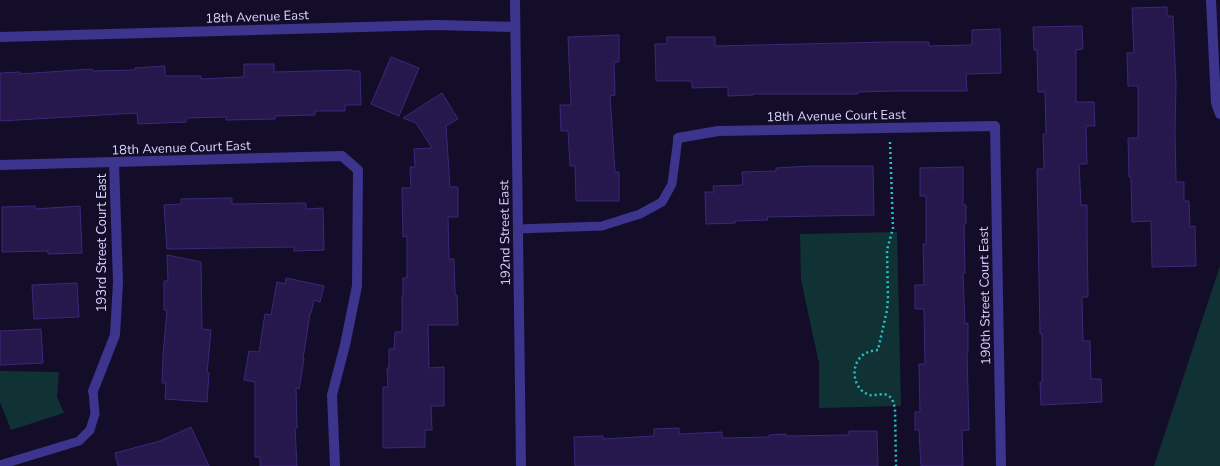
<svg xmlns="http://www.w3.org/2000/svg" width="1220" height="466" viewBox="0 0 1220 466" font-family="'Nunito Sans',sans-serif">
<style>
.green{fill:#103234}
.building{fill:#26174c;stroke:#3d277a}
.lines{fill:none;stroke-linecap:round;stroke-linejoin:round}
.path{stroke:#23c4c5;stroke-width:2.5;stroke-dasharray:2 3;stroke-linecap:butt}
.service{stroke:#3d348d;stroke-width:9}
.minor{stroke:#3d348d;stroke-width:10}
.tertiary{stroke:#3d348d;stroke-width:10}
.labels{text-anchor:middle;dominant-baseline:central;stroke-width:4;stroke-linejoin:round;paint-order:stroke}
.street-label{font-size:13px;fill:#ddd5ff;stroke:#140d29}
</style>
<rect width="100%" height="100%" fill="#140d29"/>
<g class="green">
<polygon points="897,232 901,406 819,408 819,363 801,280 800,234"/>
<polygon points="1220,266 1220,466 1154,466"/>
<polygon points="0,371 59,372 57,397 64,413 11,430 0,402"/>
</g>
<g class="building">
<polygon points="1167,7 1167,16 1173,16 1176,86 1175,131 1176,182 1184,182 1184,201 1189,201 1190,227 1195,226 1196,266 1152,267 1151,221 1132,222 1131,177 1129,177 1128,138 1138,138 1138,86 1128,86 1127,53 1134,53 1132,8"/>
<polygon points="1082,26 1083,49 1076,50 1076,102 1094,102 1095,126 1086,126 1087,164 1079,164 1081,205 1087,205 1087,228 1088,297 1082,297 1083,341 1090,341 1091,379 1101,379 1102,402 1041,405 1040,382 1042,382 1042,334 1040,334 1037,169 1044,169 1043,134 1046,134 1045,92 1038,92 1037,50 1034,50 1033,27"/>
<polygon points="1000,29 1001,73 966,74 967,91 892,91 858,92 858,94 753,94 753,95 728,96 728,87 692,88 692,81 656,81 655,44 667,44 667,37 715,37 715,46 888,42 929,42 929,46 972,45 972,30"/>
<polygon points="619,35 619,62 614,62 615,95 610,96 615,172 619,172 619,201 576,201 575,166 570,166 568,131 561,131 560,105 571,105 568,37"/>
<polygon points="391,57 419,68 399,116 371,104"/>
<polygon points="244,64 274,64 274,72 351,70 351,71 360,71 361,105 345,105 345,111 315,111 315,115 275,116 275,119 226,120 226,117 186,118 186,122 138,124 137,113 0,121 0,73 20,72 20,74 92,69 93,71 135,70 135,68 165,66 165,76 201,76 201,79 244,77"/>
<polygon points="442,93 458,119 446,126 450,187 458,187 458,217 448,217 449,259 454,259 455,295 457,295 458,325 428,325 429,368 444,367 444,406 431,406 432,430 425,430 425,447 383,448 383,387 388,387 387,368 389,368 389,349 394,349 395,332 402,332 402,296 403,296 403,278 407,278 407,236 403,237 402,188 411,188 410,167 415,167 414,149 432,148 416,123 403,118"/>
<polygon points="810,166 873,166 874,215 767,217 768,220 735,221 735,223 706,224 705,192 714,192 713,186 743,185 742,172 776,171 776,168"/>
<polygon points="963,167 963,205 966,205 966,224 964,224 965,273 963,273 965,324 968,323 968,352 967,352 969,430 962,430 963,466 921,466 919,430 915,430 915,412 920,412 919,364 925,364 924,309 915,309 915,285 924,285 923,244 926,244 926,196 920,196 920,168"/>
<polygon points="232,198 232,204 306,203 306,209 323,208 324,250 294,251 294,247 167,249 164,205 181,204 181,199"/>
<polygon points="35,206 35,209 80,206 82,253 48,254 48,251 2,252 2,207"/>
<polygon points="167,255 201,262 202,329 211,330 207,373 209,373 207,402 165,399 166,383 162,383 163,355 167,310 164,310 164,281 168,281"/>
<polygon points="286,278 324,286 320,302 314,300 311,313 310,313 303,359 304,359 299,389 296,388 297,428 295,428 297,466 260,466 260,457 255,457 255,382 244,380 249,351 259,352 265,314 271,315 277,282 285,284"/>
<polygon points="77,283 79,317 34,319 32,285"/>
<polygon points="41,329 43,363 0,365 0,331"/>
<polygon points="191,427 209,466 118,466 115,453 160,441"/>
<polygon points="679,428 679,434 722,432 722,438 769,437 769,435 786,434 786,436 849,435 849,431 877,431 878,466 575,466 574,437 603,436 603,439 654,436 654,429"/>
</g>
<g class="lines">
<path class="path" d="M890,142L893,228L887,250L888,299L887,310L878,350C871,351 864,352 859,359C850,371 855,391 870,395C876,396 884,392 889,396C893,399 894,404 895,409L896,466"/>
<g class="service">
<polyline points="518,229 602,226 640,214 662,202 672,184 678,138"/>
<polyline points="0,465 79,441 90,430 95,414 93,391"/>
</g>
<g class="minor">
<polyline points="1211,0 1216,103 1220,114"/>
<polyline points="0,37 436,25 515,27"/>
<polyline points="678,138 718,131 995,126 1001,466"/>
<polyline points="0,165 342,156 358,170 357,286 345,345 332,395 335,466"/>
<polyline points="93,391 115,335 118,282 114,162"/>
</g>
<polyline class="tertiary" points="515,0 521,466"/>
</g>
<g class="labels">
<g class="street-label">
<text transform="translate(257 17) rotate(-2)">18th Avenue East</text>
<text transform="translate(836 116) rotate(-1)">18th Avenue Court East</text>
<text transform="translate(181 148) rotate(-2)">18th Avenue Court East</text>
<text transform="translate(505 233) rotate(-91)">192nd Street East</text>
<text transform="translate(102 243) rotate(-90)">193rd Street Court East</text>
<text transform="translate(985 296) rotate(-91)">190th Street Court East</text>
</g>
</g>
</svg>
